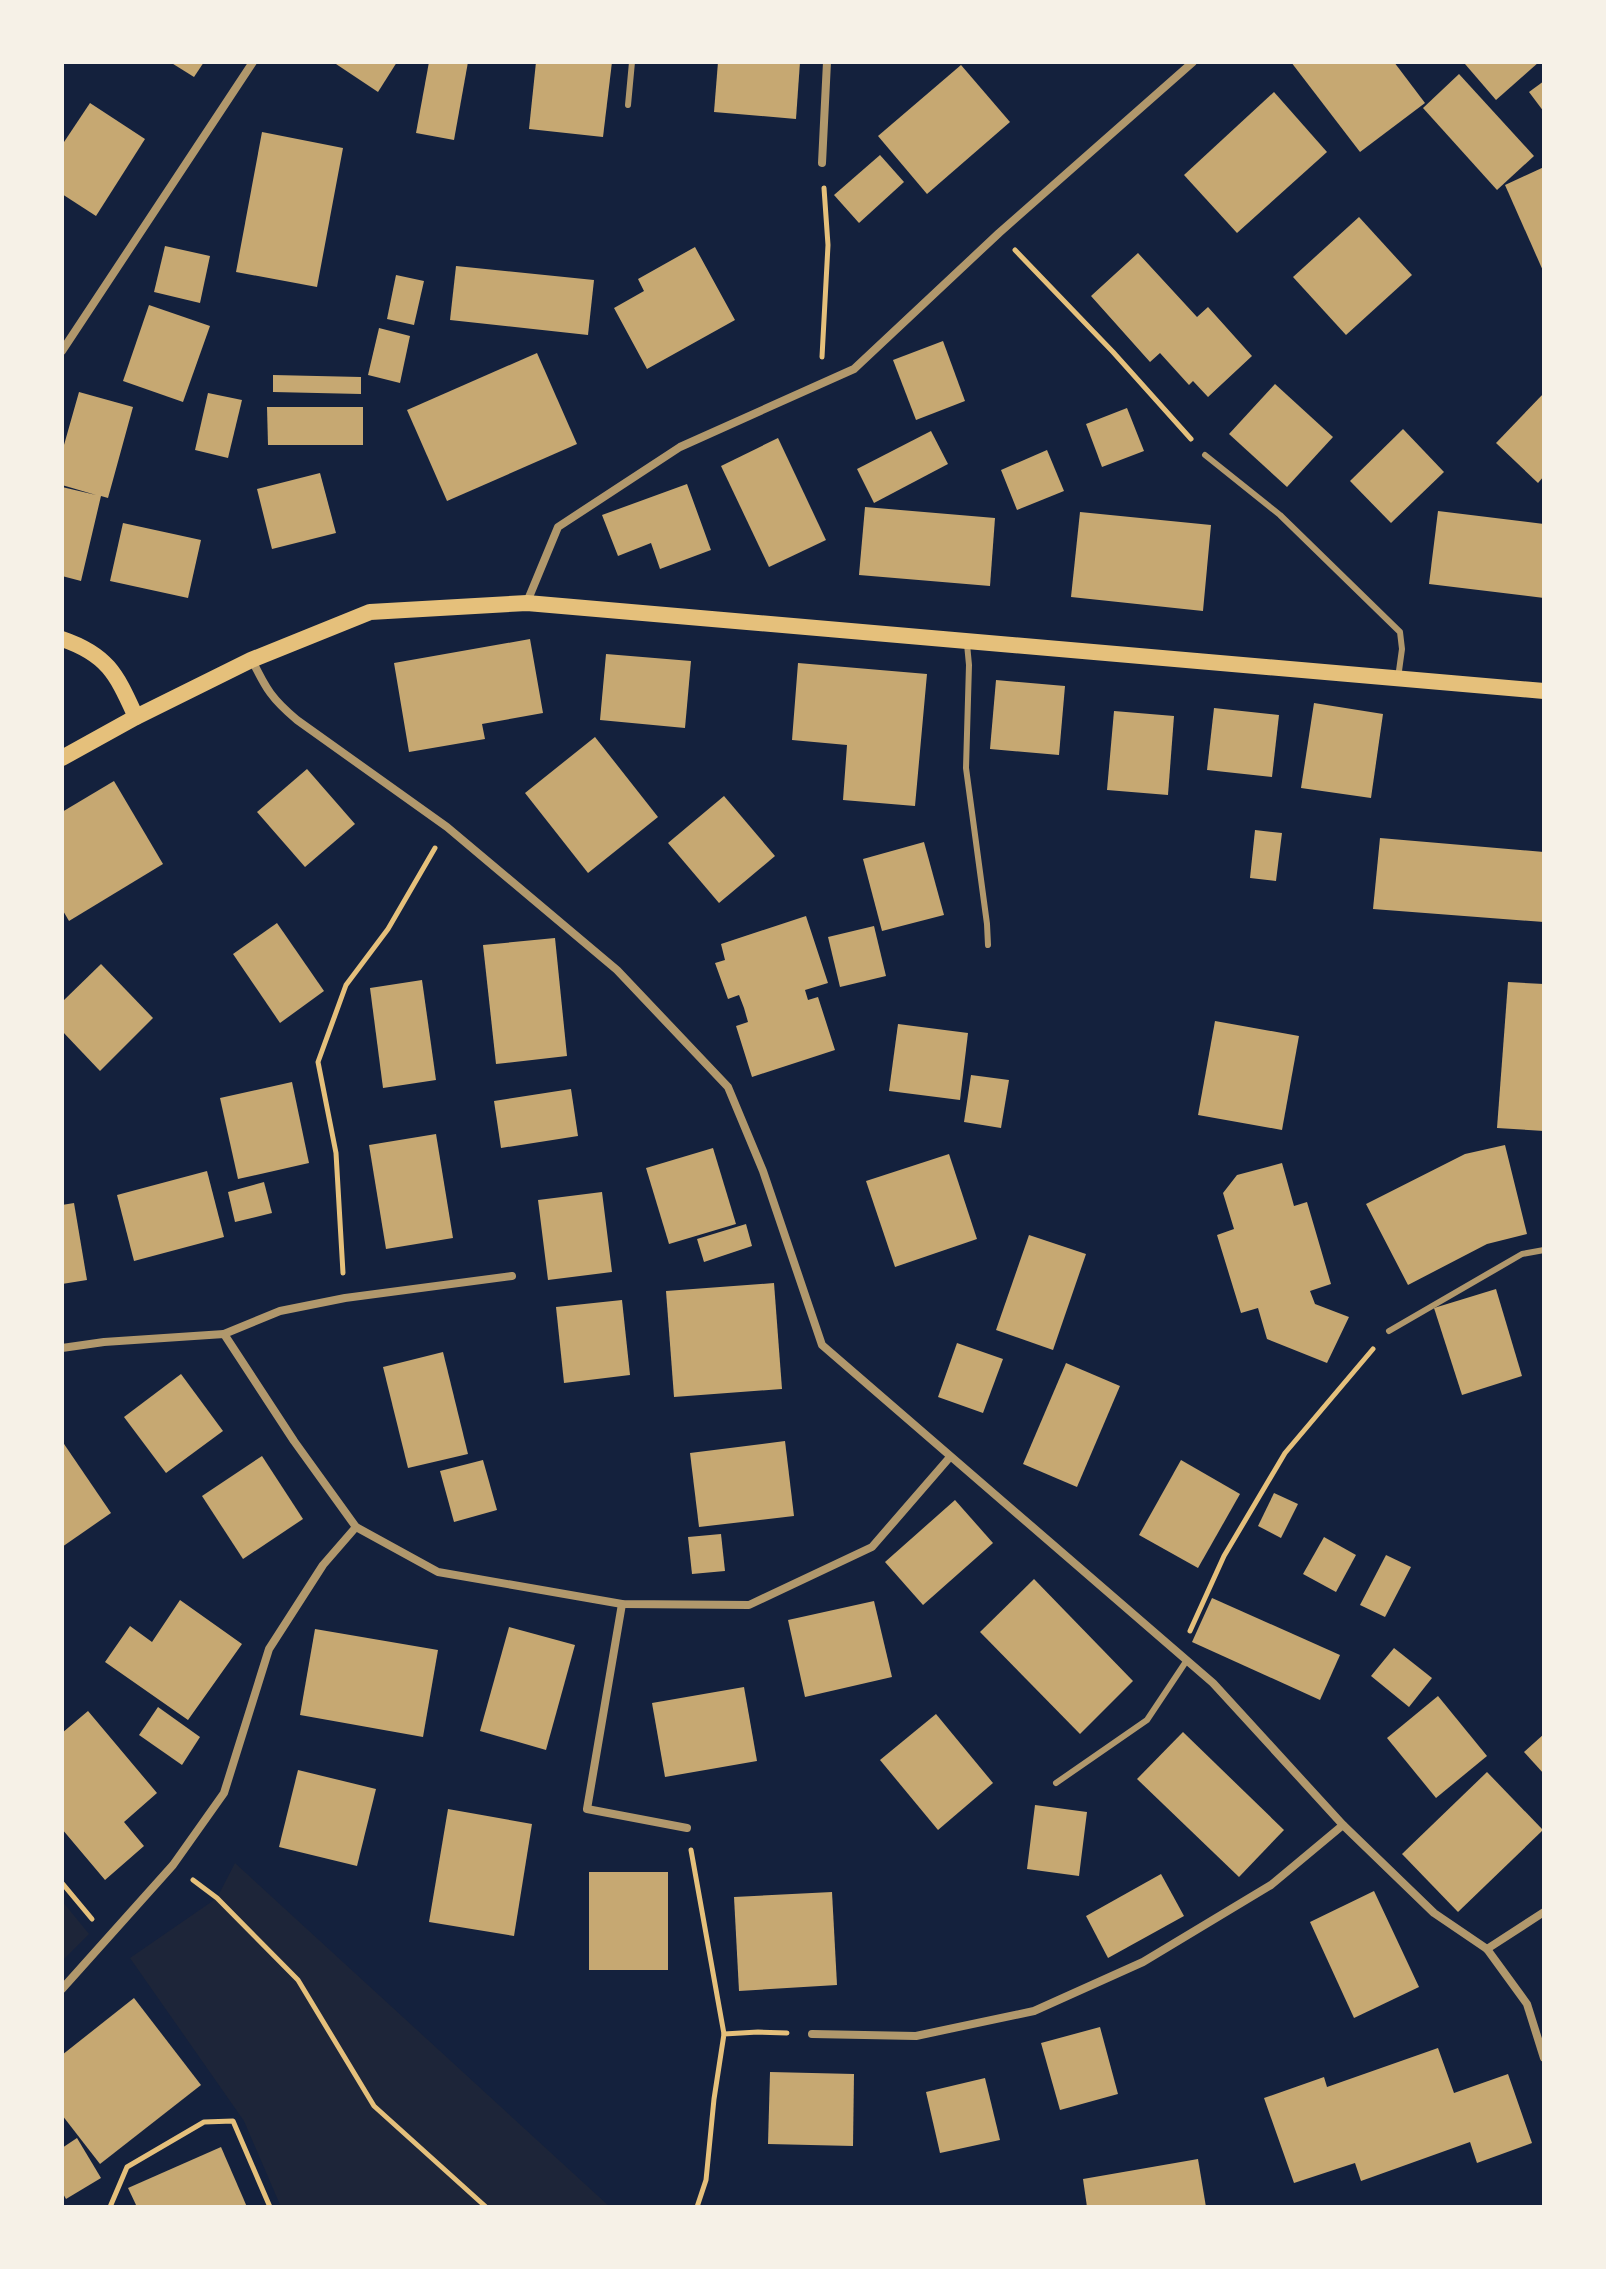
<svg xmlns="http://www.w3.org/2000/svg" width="1606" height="2269" viewBox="0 0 1606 2269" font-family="Barlow,sans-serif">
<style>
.green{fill:#1d2539}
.building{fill:#c6a872}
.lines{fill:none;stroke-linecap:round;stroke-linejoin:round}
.path{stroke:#e5c07b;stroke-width:5}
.service{stroke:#b1986c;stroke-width:6}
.minor{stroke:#b1986c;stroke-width:8}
.secondary{stroke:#e5c07b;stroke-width:16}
</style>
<rect width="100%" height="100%" fill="#14213d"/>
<g class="green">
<polygon points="235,1863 610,2207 281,2207 244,2121 130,1958 217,1898"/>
<polygon points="62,1901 89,1934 62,1961"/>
</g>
<g class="building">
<polygon points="170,62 204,62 194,77"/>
<polygon points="333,62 397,62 378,92"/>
<polygon points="429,62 468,62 454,140 416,133"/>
<polygon points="536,62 612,62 603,137 529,129"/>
<polygon points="718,62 800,62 796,119 714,112"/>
<polygon points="1291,62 1394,62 1425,103 1360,152"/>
<polygon points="1467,62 1539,62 1496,100 1465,64"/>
<polygon points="961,65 1010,122 927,194 878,136"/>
<polygon points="1459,74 1534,156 1497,190 1423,108"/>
<polygon points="1544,81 1544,112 1529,92"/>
<polygon points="1274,92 1327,152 1237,233 1184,175"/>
<polygon points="90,103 145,139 96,216 62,194 62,145"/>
<polygon points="262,132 343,148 317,287 236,272"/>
<polygon points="880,155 904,182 859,223 834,195"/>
<polygon points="1544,167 1544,273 1505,185"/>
<polygon points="1359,217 1412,275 1346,335 1293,277"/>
<polygon points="165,246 210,256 200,303 154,292"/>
<polygon points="695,247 735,320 647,369 614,308 644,291 638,279"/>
<polygon points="1138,253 1197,317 1208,307 1252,356 1208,397 1193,381 1189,385 1160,353 1150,362 1091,296"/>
<polygon points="456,266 594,280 588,335 450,320"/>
<polygon points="396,275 424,281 414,325 387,319"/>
<polygon points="149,305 210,326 183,402 123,381"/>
<polygon points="379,328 410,336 400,383 368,375"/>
<polygon points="943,341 965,401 916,420 893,360"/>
<polygon points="537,353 577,444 447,501 407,410"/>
<polygon points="273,375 361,377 361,394 273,392"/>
<polygon points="1275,384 1333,437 1287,487 1229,434"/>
<polygon points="79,392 133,407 108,498 101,496 81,581 62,576 62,487 96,495 62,485 62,452"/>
<polygon points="208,393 242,400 228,458 195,450"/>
<polygon points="1544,393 1544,476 1538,483 1496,443"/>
<polygon points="267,407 363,407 363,445 268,445"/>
<polygon points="1127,408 1144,451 1102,467 1086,424"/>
<polygon points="1403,429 1444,472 1391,523 1350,481"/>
<polygon points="931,431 948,464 874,503 857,469"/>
<polygon points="778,438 826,540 769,567 721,466"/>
<polygon points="1047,450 1064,491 1017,510 1001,470"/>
<polygon points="320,473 336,533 272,549 257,489"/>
<polygon points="687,484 711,550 660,569 651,543 618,556 602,515"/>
<polygon points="865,507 995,518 990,586 859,575"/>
<polygon points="1438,511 1544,524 1544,598 1429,584"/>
<polygon points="1080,512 1211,525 1203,611 1071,597"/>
<polygon points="123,523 201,540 188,598 110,581"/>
<polygon points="530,639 543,713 482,724 485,739 409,752 394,663"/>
<polygon points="606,654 691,661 685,728 600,720"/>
<polygon points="798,663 927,674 915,806 843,800 847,745 792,740"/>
<polygon points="996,680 1065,686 1059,755 990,749"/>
<polygon points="1314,703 1383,714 1371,798 1301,788"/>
<polygon points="1214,708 1279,715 1272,777 1207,770"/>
<polygon points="1114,711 1174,716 1168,795 1107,790"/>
<polygon points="595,737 658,817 588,873 525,793"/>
<polygon points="307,769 355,824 305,867 257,812"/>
<polygon points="114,781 163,864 69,921 62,909 62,812"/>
<polygon points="724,796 775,856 719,903 668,843"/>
<polygon points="1255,830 1282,833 1276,881 1250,878"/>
<polygon points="1380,838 1544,852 1544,922 1373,909"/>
<polygon points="924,842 944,915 882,931 863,859"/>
<polygon points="806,916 828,983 805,990 808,1000 818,997 835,1050 752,1077 736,1026 748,1022 744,1008 739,995 728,999 715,963 725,960 721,944"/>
<polygon points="277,923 324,991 280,1023 233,954"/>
<polygon points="874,926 886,976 840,987 828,937"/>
<polygon points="555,938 567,1056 496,1064 483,945"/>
<polygon points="101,964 153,1018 100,1071 62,1031 62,1002"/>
<polygon points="422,980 436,1080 383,1088 370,988"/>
<polygon points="1508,982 1544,984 1544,1131 1497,1128"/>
<polygon points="1215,1021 1299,1036 1282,1130 1198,1115"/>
<polygon points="898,1024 968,1033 960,1100 889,1091"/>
<polygon points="971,1075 1009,1080 1001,1128 964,1122"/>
<polygon points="292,1082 309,1163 238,1179 220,1098"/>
<polygon points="571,1089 578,1136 501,1148 494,1101"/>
<polygon points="436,1134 453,1238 386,1249 369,1145"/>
<polygon points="1505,1145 1527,1234 1487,1244 1408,1285 1366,1204 1465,1154"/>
<polygon points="713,1148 736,1224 669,1244 646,1168"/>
<polygon points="949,1154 977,1239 895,1267 866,1181"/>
<polygon points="1282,1163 1294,1206 1307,1202 1331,1284 1310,1291 1315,1304 1349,1317 1327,1363 1267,1339 1258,1308 1241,1313 1217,1235 1234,1229 1223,1193 1237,1175"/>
<polygon points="207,1171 224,1237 134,1261 117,1195"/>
<polygon points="264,1182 272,1213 235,1222 228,1192"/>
<polygon points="602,1192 612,1272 548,1280 538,1200"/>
<polygon points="74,1203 87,1280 62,1284 62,1205"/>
<polygon points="746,1224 752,1246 704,1262 697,1239"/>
<polygon points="1029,1235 1086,1254 1053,1350 996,1330"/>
<polygon points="774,1283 782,1389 674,1397 666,1291"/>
<polygon points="1496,1289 1522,1376 1462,1395 1434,1308"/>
<polygon points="622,1300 630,1375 564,1383 556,1307"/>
<polygon points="957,1343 1003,1359 983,1413 938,1397"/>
<polygon points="443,1352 468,1454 408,1468 383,1367"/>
<polygon points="1066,1363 1120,1386 1077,1487 1023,1464"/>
<polygon points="181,1374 223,1431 166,1473 124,1417"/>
<polygon points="62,1441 111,1513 62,1547"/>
<polygon points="785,1441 794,1516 699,1527 690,1453"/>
<polygon points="262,1456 303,1519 243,1559 202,1496"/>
<polygon points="483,1460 497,1510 454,1522 440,1471"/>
<polygon points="1181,1460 1240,1494 1198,1568 1139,1535"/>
<polygon points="1274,1493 1298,1504 1281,1538 1258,1526"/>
<polygon points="955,1500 993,1543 923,1605 885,1562"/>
<polygon points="721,1534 725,1571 692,1574 688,1537"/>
<polygon points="1324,1537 1356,1555 1336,1592 1303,1574"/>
<polygon points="1386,1555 1411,1567 1385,1617 1360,1605"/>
<polygon points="1034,1579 1133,1681 1080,1734 980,1632"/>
<polygon points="1212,1598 1340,1655 1320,1700 1192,1642"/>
<polygon points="180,1600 242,1644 188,1720 105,1662 130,1626 152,1642"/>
<polygon points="874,1601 892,1677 805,1697 788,1620"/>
<polygon points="509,1627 575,1645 546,1750 480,1731"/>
<polygon points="315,1629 438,1650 423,1737 300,1715"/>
<polygon points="1394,1648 1432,1678 1409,1707 1371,1676"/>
<polygon points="744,1687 757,1761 665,1777 652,1703"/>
<polygon points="1438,1696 1487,1756 1436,1798 1387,1738"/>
<polygon points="158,1707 200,1737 182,1765 139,1735"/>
<polygon points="88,1711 157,1793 124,1822 144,1846 105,1880 62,1829 62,1733"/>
<polygon points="936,1714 993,1783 938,1830 880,1760"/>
<polygon points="1183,1732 1284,1830 1239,1877 1137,1779"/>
<polygon points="1544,1734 1544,1774 1524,1752"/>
<polygon points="298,1770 376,1789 357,1866 279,1847"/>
<polygon points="1487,1772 1543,1830 1458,1912 1402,1854"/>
<polygon points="1035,1805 1087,1812 1079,1876 1027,1869"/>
<polygon points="448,1809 532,1824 514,1936 429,1922"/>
<rect x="589" y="1872" width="79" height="98"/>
<polygon points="1161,1874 1184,1916 1108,1958 1086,1916"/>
<polygon points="1374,1891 1419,1987 1354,2018 1310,1922"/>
<polygon points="832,1892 837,1985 739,1991 734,1897"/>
<polygon points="134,1998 201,2085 100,2164 62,2115 62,2055"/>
<polygon points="1100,2027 1118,2094 1060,2110 1041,2043"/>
<polygon points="1438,2048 1454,2093 1508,2074 1532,2143 1477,2163 1470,2142 1361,2181 1355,2163 1294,2183 1264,2098 1324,2077 1327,2087"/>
<polygon points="770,2072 854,2074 853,2146 768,2144"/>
<polygon points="985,2078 1000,2140 940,2153 926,2092"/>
<polygon points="77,2138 101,2178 66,2199 62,2192 62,2148"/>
<polygon points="221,2147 247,2207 137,2207 128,2188"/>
<polygon points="1198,2159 1206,2207 1087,2207 1083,2179"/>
</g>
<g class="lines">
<g class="path">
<polyline points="1015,250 1113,352 1191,439"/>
<polyline points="822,357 828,245 824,188"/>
<polyline points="343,1273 336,1153 318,1062 346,985 388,929 435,848"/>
<polyline points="1190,1631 1224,1556 1285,1453 1373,1349"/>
<polyline points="691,1850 724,2034"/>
<polyline points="193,1880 217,1898 298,1980 374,2106 486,2207"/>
<polyline points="62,1883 92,1919"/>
<polyline points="110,2207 127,2167 204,2122 233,2121 270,2207"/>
<polyline points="697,2207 706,2180 714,2099 724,2034 758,2032 787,2033"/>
</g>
<g class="service">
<polyline points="628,105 632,62"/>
<polyline points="1205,455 1280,515 1400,632 1402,649 1398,678"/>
<polyline points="967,644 969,665 966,768 987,924 988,945"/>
<polyline points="1389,1331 1522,1254 1544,1250"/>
<polyline points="1056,1783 1147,1720 1187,1660"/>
</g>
<g class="minor">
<polyline points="822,163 827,62"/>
<polyline points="62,351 253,62"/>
<polyline points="527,602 558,527 680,447 854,369 999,233 1193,62"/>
<path d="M252,660C266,689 272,699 297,720L447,827L617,970L728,1087L763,1171L822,1345L1213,1683L1343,1825L1434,1913L1487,1949L1527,2004L1544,2058"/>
<polyline points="224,1334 280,1311 345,1298 512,1276"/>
<polyline points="62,1348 104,1342 224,1334 294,1441 356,1527 438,1572 622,1604 749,1605 872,1547 950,1457"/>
<polyline points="622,1604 587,1809 687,1828"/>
<polyline points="1487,1949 1544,1912"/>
<polyline points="62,1989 173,1865 224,1793 269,1649 323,1565 356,1527"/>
<polyline points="812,2034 916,2036 1034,2011 1143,1962 1271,1885 1343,1825"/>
</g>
<g class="secondary">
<path d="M62,639C109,655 117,676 136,717"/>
<polyline points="62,758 136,717 251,660 370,612 527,603 1544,691"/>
</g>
</g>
<rect width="1606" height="2269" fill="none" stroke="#f6f1e7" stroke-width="128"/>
</svg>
